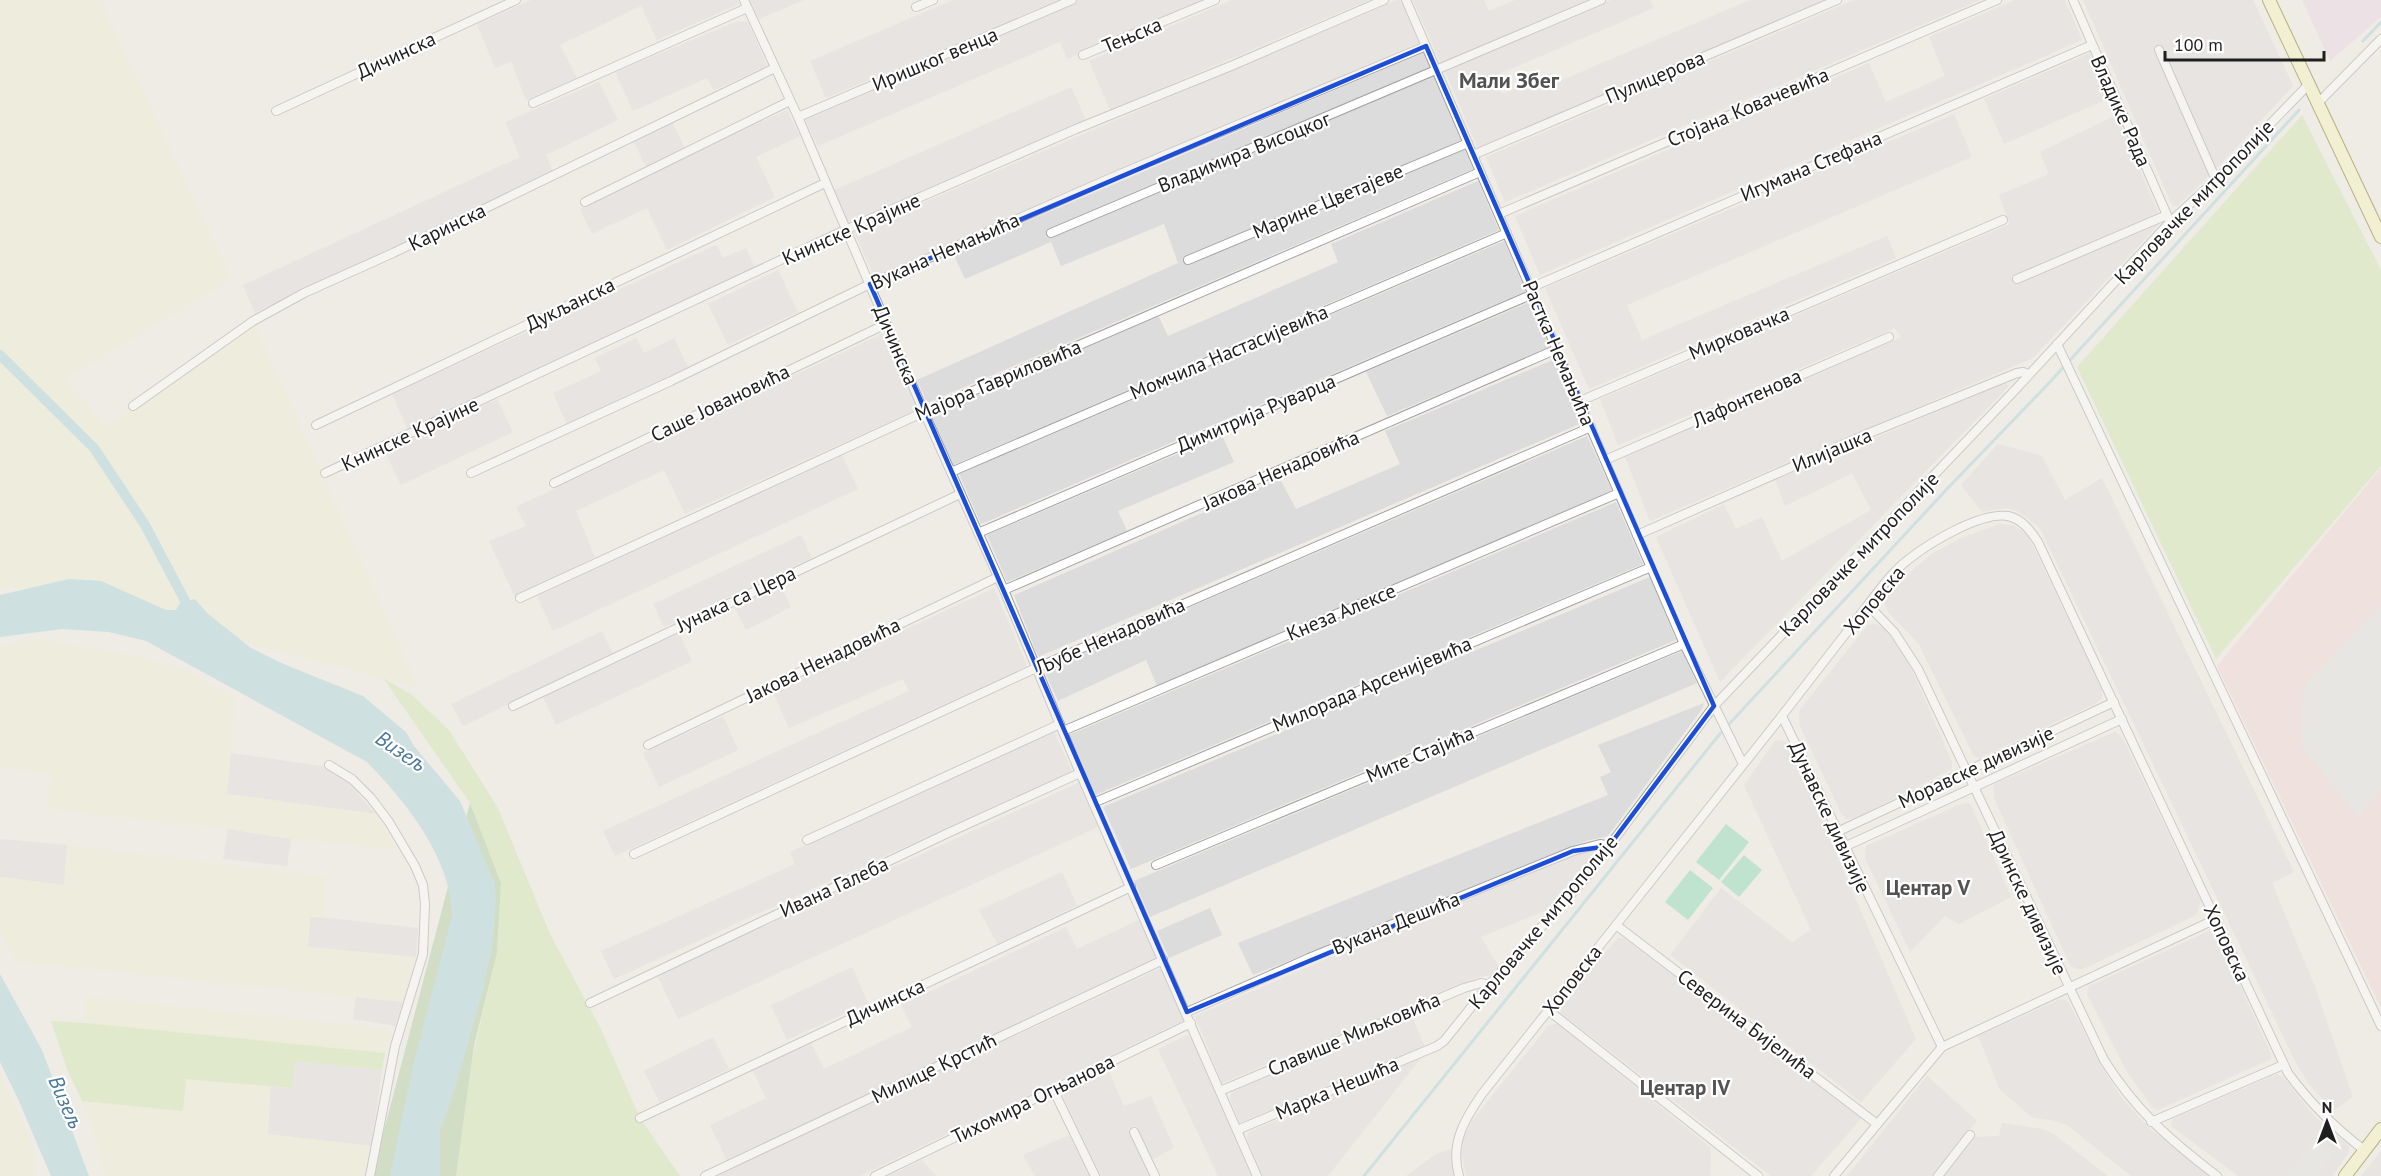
<svg xmlns="http://www.w3.org/2000/svg" width="2381" height="1176" viewBox="0 0 2381 1176" font-family="'PT Sans',sans-serif">
<style>
.residential{fill:#dddcdc}
.commercial{fill:#efd5d6}
.industrial{fill:#e8d8e6}
.farmland{fill:#ededd1}
.grass{fill:#cfe7ae}
.forest{fill:#aecc9c}
.pitch{fill:#87dab3}
.parking{fill:#dfdfdf}
.water{fill:#a8d3db}
.lines{fill:none;stroke-linecap:round;stroke-linejoin:round}
.stream{stroke:#a8d3db;stroke-width:3}
.canal{stroke:#a8d3db;stroke-width:10}
.street-casing{stroke:#a3a3a3;stroke-width:10}
.secondary-casing{stroke:#6f710a;stroke-width:14}
.street{stroke:#fff;stroke-width:8}
.secondary{stroke:#f7f5bc;stroke-width:12}
.marked{fill:none;stroke:#1d4ed8;stroke-width:4.5;stroke-linejoin:round}
.labels{text-anchor:middle;dominant-baseline:central;stroke-width:4.5;stroke-linejoin:round;paint-order:stroke}
.street-label{font-size:20px;fill:#1f1f1f;stroke:#fff}
.water-label{font-size:21px;font-style:italic;fill:#49789b;stroke:#fff}
.neighbourhood-label{font-size:21px;font-weight:bold;fill:#525252;stroke:#fff}
.quarter-label{font-size:22px;font-weight:bold;fill:#525252;stroke:#fff}
</style>
<rect width="100%" height="100%" fill="#efebe5"/>
<g class="residential">
<polygon points="531,0 737,0 739,4 657,40 641,6 560,45 577,78 526,100 511,61 495,68 477,24"/>
<polygon points="750,0 804,0 759,19"/>
<polygon points="953,0 1058,0 826,98 810,61"/>
<polygon points="1079,0 1206,0 1067,59 1060,42 818,146 804,117"/>
<polygon points="1232,0 1369,0 1110,110 1089,61"/>
<polygon points="1397,0 1400,0 1419,43 874,276 854,232"/>
<polygon points="1413,0 1484,0 1489,11 1515,0 1598,0 1442,66"/>
<polygon points="1611,0 1650,0 1654,8 1494,76 1502,94 1551,73 1555,83 1750,0 1826,0 1478,149 1445,71"/>
<polygon points="1854,0 1980,0 1505,202 1486,157"/>
<polygon points="2015,0 2065,0 2082,40 1540,275 1515,216 1869,63 1886,102 1945,76 1929,37"/>
<polygon points="2083,0 2253,0 2293,86 2221,164 2177,206 2172,205"/>
<polygon points="738,21 748,22 767,66 714,90 707,78 633,111 615,72"/>
<polygon points="1424,52 1473,169 927,403 917,380 1178,263 1164,224 1061,266 1051,242 965,279 953,253"/>
<polygon points="2090,53 2110,98 2004,144 1984,99"/>
<polygon points="599,82 618,120 546,155 553,171 255,313 243,285 520,157 505,122"/>
<polygon points="1071,87 1086,120 847,224 832,191"/>
<polygon points="787,110 800,136 756,157 775,197 667,250 647,208 592,234 580,209 691,154"/>
<polygon points="1954,114 1972,157 1627,305 1642,340 1887,236 1896,258 1589,389 1545,288"/>
<polygon points="2116,115 2162,221 2033,358 1650,521 1625,457 1901,337 1895,328 1618,445 1600,399 2010,224 1999,195 2049,174 2040,152"/>
<polygon points="672,122 685,148 646,167 633,140"/>
<polygon points="1478,181 1499,230 951,466 929,414 1158,315 1168,336 1338,262 1331,244"/>
<polygon points="1504,241 1526,291 981,524 959,474"/>
<polygon points="716,245 723,258 746,248 756,270 408,430 392,394"/>
<polygon points="778,270 798,312 728,345 708,304"/>
<polygon points="1530,302 1550,347 1387,416 1366,372"/>
<polygon points="882,334 916,402 916,410 685,514 664,470 576,511 595,557 515,597 489,541 526,526 516,507"/>
<polygon points="636,338 644,353 674,338 688,367 567,424 553,393 601,371 595,358"/>
<polygon points="1555,359 1582,423 1038,657 1014,595 1280,479 1296,509 1400,464 1385,431"/>
<polygon points="2005,383 2009,386 1720,682 1656,537 1724,504 1736,529 1762,517 1782,561 1871,510 1852,473 1785,506 1775,480"/>
<polygon points="497,399 513,432 401,485 385,452"/>
<polygon points="1222,435 1234,462 1118,511 1127,531 1007,582 987,535"/>
<polygon points="1587,436 1612,491 1157,686 1146,660 1058,701 1044,670"/>
<polygon points="1998,444 2042,456 2065,500 2102,478 2294,872 2272,883 2315,987 2353,1097 2333,1111 2309,1084 2296,1063 2040,528 2017,511 2007,508 1982,512 1961,485"/>
<polygon points="842,455 858,489 553,631 537,596"/>
<polygon points="1616,502 1643,564 1095,795 1069,735"/>
<polygon points="2000,524 2013,525 2027,534 2102,688 2102,697 2097,703 1979,758 1974,756 1918,643 1888,612 1885,605 1885,595 1931,554 1961,538"/>
<polygon points="801,535 812,558 664,627 653,604"/>
<polygon points="1650,577 1676,640 1131,869 1103,807"/>
<polygon points="779,583 791,607 746,630 734,606"/>
<polygon points="994,588 1027,666 615,856 603,831 909,691 903,679 789,728 773,692"/>
<polygon points="1875,624 1884,628 1908,661 1952,762 1952,769 1854,819 1846,819 1841,813 1800,726 1799,715 1801,708 1868,625"/>
<polygon points="602,631 613,654 463,726 451,704"/>
<polygon points="679,633 692,661 556,725 543,697"/>
<polygon points="1682,651 1697,683 1150,917 1134,881"/>
<polygon points="1704,703 1702,709 1608,836 1586,841 1253,975 1238,943 1608,795 1600,777 1611,772 1598,745"/>
<polygon points="723,716 738,750 659,787 643,753"/>
<polygon points="1054,732 1072,771 614,979 601,951 795,864 790,852"/>
<polygon points="2115,732 2120,735 2125,743 2201,901 2196,915 2083,969 2076,969 2070,965 1994,798 1994,784"/>
<polygon points="1782,740 1789,744 1916,1039 1861,1102 1670,955 1721,888 1792,942 1811,930 1744,785 1775,741"/>
<polygon points="231,753 328,767 347,781 376,814 227,794"/>
<polygon points="1078,783 1098,827 678,1019 657,975"/>
<polygon points="1968,803 1971,805 2011,897 1959,924 1945,916 1910,952 1865,858 1866,846 1961,804"/>
<polygon points="228,829 291,839 287,866 223,859"/>
<polygon points="0,839 67,845 64,885 0,877"/>
<polygon points="1593,848 1598,857 1552,908 1481,937 1500,969 1492,975 1478,977 1222,1083 1195,1016 1373,939"/>
<polygon points="1062,872 1077,905 998,945 979,910"/>
<polygon points="1210,908 1222,935 1169,958 1157,931"/>
<polygon points="310,916 418,928 416,957 308,947"/>
<polygon points="1139,920 1157,957 727,1161 710,1125 766,1098 752,1069 810,1041 824,1069 912,1027 901,1005 1066,927 1077,949"/>
<polygon points="2209,931 2217,935 2271,1054 2271,1059 2158,1110 2153,1108 2126,1070 2087,994 2089,986"/>
<polygon points="1618,938 1624,938 1860,1114 1860,1120 1811,1176 1771,1176 1561,1013 1560,1004"/>
<polygon points="852,967 868,1003 787,1040 771,1005"/>
<polygon points="1161,968 1184,1020 860,1176 720,1176 719,1174"/>
<polygon points="356,997 403,1002 395,1026 353,1019"/>
<polygon points="2061,999 2068,1001 2104,1071 2121,1097 2149,1128 2210,1176 2131,1176 2067,1125 2051,1120 2033,1118 2000,1090 1978,1036"/>
<polygon points="1411,1014 1425,1047 1239,1123 1230,1098 1232,1091"/>
<polygon points="1554,1024 1558,1024 1711,1148 1710,1176 1466,1176 1462,1152 1464,1138 1472,1121 1548,1026"/>
<polygon points="1187,1035 1193,1039 1251,1176 1218,1176 1158,1049"/>
<polygon points="713,1037 729,1069 660,1103 644,1071"/>
<polygon points="1421,1058 1328,1176 1263,1176 1247,1138 1249,1132"/>
<polygon points="295,1061 382,1070 371,1146 267,1134 271,1087 292,1088"/>
<polygon points="1109,1072 1124,1106 1151,1096 1174,1148 1153,1159 1134,1126 1128,1129 1150,1176 1101,1176 1062,1094"/>
<polygon points="2277,1074 2283,1077 2315,1117 2349,1146 2349,1152 2332,1176 2238,1176 2171,1126 2172,1119"/>
<polygon points="1927,1076 1977,1121 1932,1176 1847,1176"/>
<polygon points="2002,1123 2043,1129 2055,1135 2108,1176 1944,1176 1974,1137 1999,1136"/>
<polygon points="1069,1135 1090,1176 1035,1176 1023,1155"/>
<polygon points="1451,1149 1454,1176 1406,1176 1436,1154"/>
<polygon points="2381,1151 2381,1176 2361,1176"/>
<polygon points="922,1160 936,1176 888,1176"/>
</g>
<polygon class="commercial" points="2381,468 2381,1008 2217,666"/>
<polygon class="industrial" points="2302,0 2381,0 2381,17 2330,61"/>
<g class="farmland">
<polygon points="0,0 100,0 231,279 65,379 106,428 253,321 418,687 202,631 10,586 0,591"/>
<polygon points="38,639 132,655 181,669 235,698 227,794 376,814 396,849 291,839 228,829 48,809 51,773 0,767 0,646"/>
<polygon points="67,845 326,877 323,918 310,917 308,947 416,957 403,1002 16,961 0,932 0,877 64,885"/>
<polygon points="86,997 390,1029 385,1053 85,1023"/>
<polygon points="0,1074 32,1145 35,1176 0,1176"/>
<polygon points="186,1079 271,1087 268,1134 371,1146 364,1176 105,1176 95,1136 82,1101 182,1111"/>
</g>
<g class="grass">
<polygon points="2302,115 2381,270 2381,466 2216,659 2077,367"/>
<polygon points="383,678 412,695 449,730 498,808 550,934 599,1025 640,1118 680,1176 456,1176 473,1055 497,953 501,883 470,803"/>
<polygon points="51,1021 85,1023 385,1053 382,1070 295,1061 292,1088 186,1079 183,1111 82,1101 67,1069"/>
</g>
<polygon class="forest" points="470,803 501,883 497,953 474,1046 456,1176 372,1176"/>
<g class="pitch">
<polygon points="1726,824 1749,842 1719,880 1696,862"/>
<polygon points="1744,855 1762,870 1739,897 1721,882"/>
<polygon points="1690,870 1713,888 1688,920 1665,902"/>
</g>
<g class="parking">
<polygon points="2381,606 2381,789 2358,817 2303,749 2301,741 2303,687"/>
<polygon points="2313,1141 2333,1156 2317,1176 2285,1176"/>
</g>
<g class="water">
<path d="M69,579L101,581L166,610H176L180,603L195,599L207,613L251,648L281,663L363,696L406,732L414,746L460,801L494,882L496,896L493,942L483,990L455,1089L440,1131V1176H390L414,1061L452,916C451,857 406,802 367,762L146,641L109,632L62,629L0,637V595Z"/>
<polygon points="0,974 42,1050 89,1176 51,1176 18,1099 0,1062"/>
</g>
<g class="lines">
<g class="stream">
<polyline points="2363,41 2381,22"/>
<polyline points="1364,1176 1719,735 1946,490 2049,383 2299,110"/>
</g>
<polyline class="canal" points="0,355 94,448 145,525 191,612"/>
<g class="street-casing">
<g id="street">
<polyline points="744,0 798,117 924,412 1004,590 1080,773 1257,1176"/>
<polyline points="1406,0 1684,644 1743,764"/>
<polyline points="2073,0 2170,222"/>
<polyline points="916,7 933,0"/>
<polyline points="2159,50 2216,180"/>
<polyline points="1083,55 1215,0"/>
<polyline points="533,103 747,8"/>
<polyline points="2317,104 2381,39"/>
<polyline points="276,111 516,0"/>
<polyline points="798,117 1072,0"/>
<polyline points="1473,155 1837,0"/>
<polyline points="585,202 790,101"/>
<polyline points="1499,214 1997,0"/>
<polyline points="1051,233 1601,0"/>
<polyline points="1188,260 1468,143"/>
<polyline points="2017,279 2167,215"/>
<polyline points="1530,288 2092,45"/>
<polyline points="2057,344 2381,1026"/>
<polyline points="1580,401 2003,220"/>
<polyline points="133,406 253,321 304,293 393,253 775,68"/>
<polyline points="316,425 825,183"/>
<polyline points="1605,460 1889,337"/>
<polyline points="951,472 1507,233"/>
<polyline points="325,473 845,230 1076,129 1231,66 1384,0"/>
<polyline points="471,473 671,381 870,284 1113,177 1426,46"/>
<polyline points="554,483 886,324"/>
<polyline points="978,533 1533,294"/>
<polyline points="1637,535 1867,434 2017,373 2023,372 2029,374"/>
<polyline points="1004,590 1557,349"/>
<polyline points="520,598 924,412 1480,172"/>
<path d="M1868,605L1894,632L1918,669L2104,1060C2136,1111 2170,1140 2217,1176"/>
<polyline points="513,706 960,494"/>
<polyline points="1782,716 1942,1047"/>
<polyline points="1063,731 1619,493"/>
<polyline points="648,745 998,577"/>
<polyline points="329,765 352,779 371,798 389,822 415,866 423,885 425,904 423,954 395,1046 370,1176"/>
<polyline points="1093,803 1651,567"/>
<polyline points="1837,832 2114,702"/>
<polyline points="807,840 1060,724"/>
<polyline points="1844,847 2122,719"/>
<polyline points="634,854 1036,668 1591,427"/>
<polyline points="1156,865 1684,644"/>
<polyline points="1616,925 1877,1124"/>
<polyline points="590,1003 948,833 1080,773"/>
<polyline points="1548,1010 1758,1176"/>
<polyline points="1187,1012 1309,958 1573,851 1600,844 1609,846"/>
<polyline points="1053,1089 1095,1176"/>
<polyline points="1220,1091 1464,988 1481,983 1489,985"/>
<polyline points="640,1118 1131,887"/>
<polyline points="2151,1122 2283,1065"/>
<polyline points="1237,1130 1437,1046 1444,1041 1489,985 1584,880 1714,706 2016,389 2170,222 2216,180 2308,85"/>
<polyline points="1134,1132 1155,1176"/>
<polyline points="705,1176 1163,960"/>
<polyline points="875,1176 1191,1023"/>
<path d="M1459,1176C1450,1144 1464,1120 1482,1094C1581,968 1682,843 1781,717C1810,680 1838,643 1867,606C1880,589 1892,572 1909,559C1931,542 1980,512 2008,516C2022,519 2030,530 2038,542L2288,1073C2310,1103 2334,1127 2364,1150"/>
<polyline points="1834,1176 1942,1047 2216,919"/>
<polyline points="1938,1176 1970,1135"/>
</g>
</g>
<g class="secondary-casing">
<g id="secondary">
<polyline points="2269,0 2381,237"/>
<polyline points="2345,1176 2381,1129"/>
</g>
</g>
<use href="#street" class="street"/>
<use href="#secondary" class="secondary"/>
</g>
<path d="M0 0H2381V1176H0ZM1426,46L1714,706L1609,846L1573,851L1187,1012L870,284Z" fill="#efebe5" fill-opacity=".55" fill-rule="evenodd"/>
<path class="marked" d="M1426,46L1714,706L1609,846L1573,851L1187,1012L870,284Z"/>
<g class="labels">
<g class="street-label">
<text transform="translate(1132 35) rotate(-23)">Тењска</text>
<text transform="translate(396 55) rotate(-25)">Дичинска</text>
<text transform="translate(935 59) rotate(-23)">Иришког венца</text>
<text transform="translate(1655 77) rotate(-23)">Пулицерова</text>
<text transform="translate(1748 107) rotate(-23)">Стојана Ковачевића</text>
<text transform="translate(2121 111) rotate(66)">Владике Рада</text>
<text transform="translate(1244 152) rotate(-22)">Владимира Висоцког</text>
<text transform="translate(1811 166) rotate(-23)">Игумана Стефана</text>
<text transform="translate(1328 201) rotate(-23)">Марине Цветајеве</text>
<text transform="translate(2194 202) rotate(-46)">Карловачке митрополије</text>
<text transform="translate(447 227) rotate(-26)">Каринска</text>
<text transform="translate(851 229) rotate(-24)">Книнске Крајине</text>
<text transform="translate(945 251) rotate(-24)">Вукана Немањића</text>
<text transform="translate(570 304) rotate(-26)">Дукљанска</text>
<text transform="translate(1739 333) rotate(-23)">Мирковачка</text>
<text transform="translate(896 345) rotate(67)">Дичинска</text>
<text transform="translate(1229 352) rotate(-23)">Момчила Настасијевића</text>
<text transform="translate(1559 353) rotate(67)">Растка Немањића</text>
<text transform="translate(998 380) rotate(-23)">Мајора Гавриловића</text>
<text transform="translate(1747 398) rotate(-24)">Лафонтенова</text>
<text transform="translate(720 403) rotate(-26)">Саше Јовановића</text>
<text transform="translate(1256 413) rotate(-23)">Димитрија Руварца</text>
<text transform="translate(410 434) rotate(-25)">Книнске Крајине</text>
<text transform="translate(1832 450) rotate(-23)">Илијашка</text>
<text transform="translate(1281 470) rotate(-24)">Јакова Ненадовића</text>
<text transform="translate(1859 554) rotate(-46)">Карловачке митрополије</text>
<text transform="translate(736 599) rotate(-25)">Јунака са Цера</text>
<text transform="translate(1874 600) rotate(-50)">Хоповска</text>
<text transform="translate(1341 612) rotate(-23)">Кнеза Алексе</text>
<text transform="translate(1110 636) rotate(-24)">Љубе Ненадовића</text>
<text transform="translate(823 660) rotate(-26)">Јакова Ненадовића</text>
<text transform="translate(1372 684) rotate(-23)">Милорада Арсенијевића</text>
<text transform="translate(1420 754) rotate(-23)">Мите Стајића</text>
<text transform="translate(1976 767) rotate(-25)">Моравске дивизије</text>
<text transform="translate(1830 817) rotate(65)">Дунавске дивизије</text>
<text transform="translate(834 887) rotate(-25)">Ивана Галеба</text>
<text transform="translate(2028 902) rotate(65)">Дринске дивизије</text>
<text transform="translate(1543 922) rotate(-50)">Карловачке митрополије</text>
<text transform="translate(1396 923) rotate(-22)">Вукана Дешића</text>
<text transform="translate(2227 943) rotate(65)">Хоповска</text>
<text transform="translate(1572 980) rotate(-52)">Хоповска</text>
<text transform="translate(885 1002) rotate(-25)">Дичинска</text>
<text transform="translate(1747 1024) rotate(37)">Северина Бијелића</text>
<text transform="translate(1354 1034) rotate(-23)">Славише Миљковића</text>
<text transform="translate(934 1068) rotate(-26)">Милице Крстић</text>
<text transform="translate(1337 1088) rotate(-23)">Марка Нешића</text>
<text transform="translate(1033 1099) rotate(-26)">Тихомира Огњанова</text>
</g>
<g class="water-label">
<text transform="translate(401 751) rotate(34)">Визељ</text>
<text transform="translate(66 1102) rotate(66)">Визељ</text>
</g>
<g class="neighbourhood-label">
<text x="1928" y="887">Центар V</text>
<text x="1685" y="1087">Центар IV</text>
</g>
<g class="quarter-label">
<text x="1509" y="80">Мали Збег</text>
</g>
</g>
<g transform="translate(2327 1122)" stroke="#ffffff" stroke-width="4.5" paint-order="stroke">
<path d="M0-4.5L10 22L0 15L-10 22Z" fill="#1f1f1f"/>
<text y="-9" font-size="16" font-weight="bold" text-anchor="middle" fill="#1f1f1f">N</text>
</g>
<path d="M2165 51v9h159v-9" fill="none" stroke="#1f1f1f" stroke-width="3"/>
<text x="2174" y="51" font-size="18" fill="#1f1f1f" stroke="#ffffff" stroke-width="4.5" paint-order="stroke">100 m</text>
</svg>
